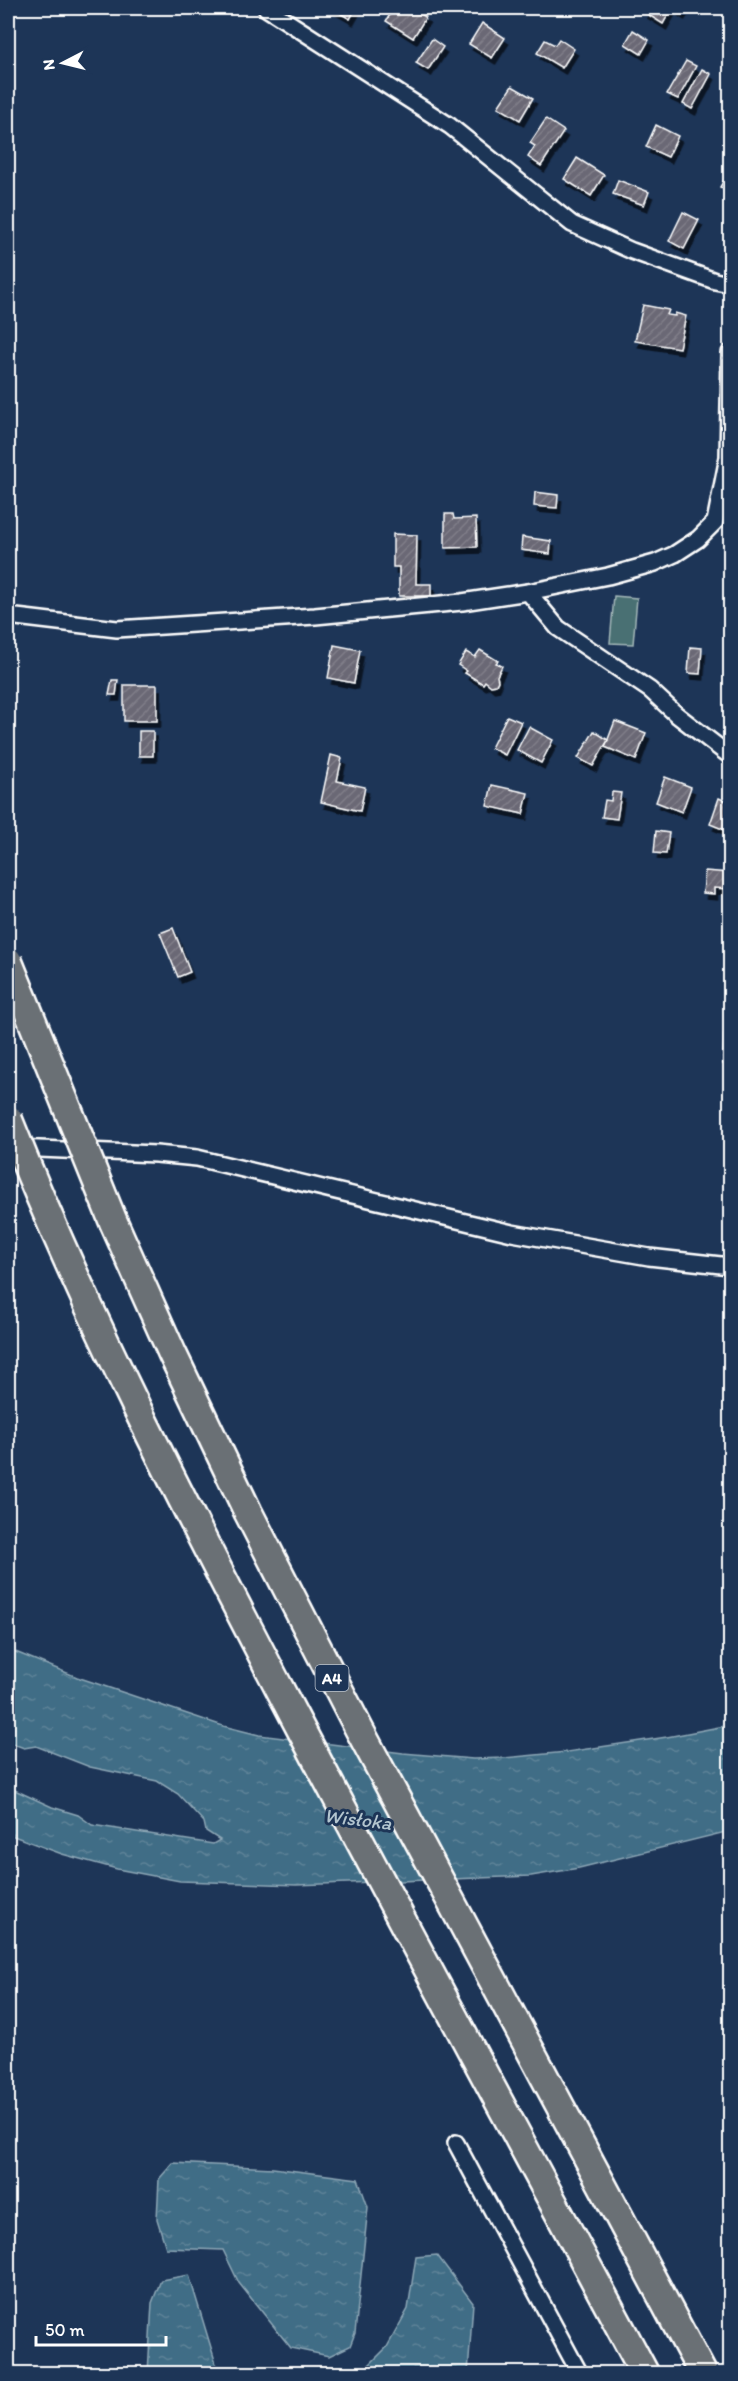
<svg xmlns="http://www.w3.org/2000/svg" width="738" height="2381" viewBox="0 0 738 2381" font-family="Itim,sans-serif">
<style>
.pitch{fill:#4a7073;stroke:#a4b8b9;stroke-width:1.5}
.water{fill:url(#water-ripples);stroke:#8da7b6;stroke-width:1.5}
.building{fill:url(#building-hatch);stroke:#fff;stroke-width:1.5;filter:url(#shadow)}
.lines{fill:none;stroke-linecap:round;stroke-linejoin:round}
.minor-casing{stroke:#fff;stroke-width:20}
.minor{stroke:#1d3557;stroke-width:15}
.motorway-bridge-casing{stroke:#fff;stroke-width:32;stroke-linecap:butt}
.motorway-bridge{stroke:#6b7074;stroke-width:27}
.labels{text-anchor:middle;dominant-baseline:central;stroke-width:6;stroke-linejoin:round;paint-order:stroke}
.shield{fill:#1d3557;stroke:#bbc2cd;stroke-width:1.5}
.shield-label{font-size:16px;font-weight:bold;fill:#fff}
.water-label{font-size:20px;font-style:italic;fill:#b3c5cf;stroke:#1d3557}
</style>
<defs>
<pattern id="water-ripples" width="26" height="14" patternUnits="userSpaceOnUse" patternTransform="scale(1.5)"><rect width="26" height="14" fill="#416d86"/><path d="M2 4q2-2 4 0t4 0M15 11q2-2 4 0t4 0" fill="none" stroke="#5e8398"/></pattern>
<pattern id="building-hatch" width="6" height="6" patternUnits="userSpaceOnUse" patternTransform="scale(1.5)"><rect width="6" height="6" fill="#6a6774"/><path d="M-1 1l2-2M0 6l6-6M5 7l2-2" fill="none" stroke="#807e89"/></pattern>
<filter id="shadow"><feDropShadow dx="3.5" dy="6" stdDeviation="0" flood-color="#0009"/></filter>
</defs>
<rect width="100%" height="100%" fill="#1d3557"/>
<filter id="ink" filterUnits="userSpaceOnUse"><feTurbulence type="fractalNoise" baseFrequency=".0167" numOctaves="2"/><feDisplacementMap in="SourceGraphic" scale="12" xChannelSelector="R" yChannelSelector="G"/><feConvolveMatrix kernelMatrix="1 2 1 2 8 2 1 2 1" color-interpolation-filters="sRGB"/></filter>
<g filter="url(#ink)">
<polygon class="pitch" points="614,596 637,598 633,644 610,643"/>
<g class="water">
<polygon points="8,1649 77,1677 223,1726 259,1735 403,1753 473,1759 504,1758 567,1752 667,1737 730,1725 730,1831 579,1868 531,1876 296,1885 180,1881 117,1869 62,1854 8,1834 8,1787 52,1807 78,1815 92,1825 213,1844 220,1840 206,1831 204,1822 178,1794 157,1781 90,1767 36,1746 24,1748 8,1742"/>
<polygon points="173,2163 273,2168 358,2179 368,2207 355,2333 350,2346 329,2356 291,2348 239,2283 223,2250 166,2248 157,2219 159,2179"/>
<polygon points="437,2255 473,2303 468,2373 328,2373 363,2371 387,2347 408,2309 416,2257"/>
<polygon points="189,2275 216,2364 225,2373 148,2373 152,2303 161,2280"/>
</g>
<g class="building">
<polygon points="331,8 356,8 350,19"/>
<polygon points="394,8 410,8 426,17 413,38 386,21"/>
<polygon points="647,8 685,8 681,14 672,8 663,24 644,12"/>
<polygon points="482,23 505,38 492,58 469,44"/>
<polygon points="633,30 649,40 641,54 625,44"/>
<polygon points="432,39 443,47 428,70 416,63"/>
<polygon points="559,39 574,49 562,68 537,53 545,40 555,45"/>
<polygon points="686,61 696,66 678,99 667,94"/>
<polygon points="702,69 711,74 692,109 683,104"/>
<polygon points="512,86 533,98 520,120 498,107"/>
<polygon points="546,119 564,131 541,166 528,157 535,146 530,143"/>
<polygon points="656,125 678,136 668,157 646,147"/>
<polygon points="577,158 604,175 591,196 564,179"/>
<polygon points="727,175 730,177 730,193 720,187"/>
<polygon points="618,180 649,192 644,205 613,194"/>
<polygon points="683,212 699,220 684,249 669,241"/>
<polygon points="643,305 669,310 667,315 675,316 675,313 686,316 679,348 635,341"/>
<polygon points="535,492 558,495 557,508 534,506"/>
<polygon points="445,514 453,514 454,519 476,518 477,547 445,548"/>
<polygon points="393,534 417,535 416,584 431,584 431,596 399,596 399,567 393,567"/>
<polygon points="522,537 551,541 550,554 521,550"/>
<polygon points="334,645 360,650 354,683 328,678"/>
<polygon points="690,647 702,648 700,674 688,673"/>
<polygon points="480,650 498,661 496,663 502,666 497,676 498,681 496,685 491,686 485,681 483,684 465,673 467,671 458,665 466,652 475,657"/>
<polygon points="112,680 118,680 116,695 109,695"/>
<rect x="124" y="685" width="33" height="36"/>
<polygon points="507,716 521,722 505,755 491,748"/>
<polygon points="615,721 646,733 636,760 605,747"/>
<polygon points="529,727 553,740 541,763 517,750"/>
<rect x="139" y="731" width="14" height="25"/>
<polygon points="594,731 608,740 593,766 578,758"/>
<polygon points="331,755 342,758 337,781 365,787 360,811 321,802"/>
<polygon points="665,777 691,787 682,812 656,802"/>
<polygon points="492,785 528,793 523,814 487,806"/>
<polygon points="612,792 621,793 617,819 602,817 605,800 611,801"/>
<polygon points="719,798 730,803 730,832 710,824"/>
<polygon points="656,831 669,833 666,854 654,853"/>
<polygon points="705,871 730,873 730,889 714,888 714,894 703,893"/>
<polygon points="173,928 190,972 178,977 160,933"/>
<polygon points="724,1034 730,1035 730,1065 723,1064"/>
</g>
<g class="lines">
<g class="minor-casing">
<g id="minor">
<polyline points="266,8 450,126 572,224 632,251 715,281 730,284"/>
<polyline points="528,592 558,628 650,690 677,715 730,756"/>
<polyline points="8,616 117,629 315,616 462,602 528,592 608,576 655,563 675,554 698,539 715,522 728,457 730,353"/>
<polyline points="16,1148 156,1154 197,1158 512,1233 649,1257 730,1266"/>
<polyline points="456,2143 580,2374"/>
</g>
</g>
<use href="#minor" class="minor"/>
<g class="motorway-bridge-casing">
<g id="motorway-bridge">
<polyline points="8,961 113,1221 172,1353 248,1512 359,1729 703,2374"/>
<path d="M8,1119C87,1318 186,1509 285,1699C403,1925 525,2149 645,2374"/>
</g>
</g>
<use href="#motorway-bridge" class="motorway-bridge"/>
</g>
</g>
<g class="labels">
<rect class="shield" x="315.5" y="1665" width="33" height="26" rx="4.5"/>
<g class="shield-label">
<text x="332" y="1678">A4</text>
</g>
<g class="water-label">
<text transform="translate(358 1819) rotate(7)">Wisłoka</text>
</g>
</g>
<rect width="738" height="2381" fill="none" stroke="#1d3557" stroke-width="30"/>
<rect x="15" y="15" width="708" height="2351" fill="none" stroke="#fff" stroke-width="2" filter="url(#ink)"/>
<g transform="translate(63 63) rotate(263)" stroke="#1d3557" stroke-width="4.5" paint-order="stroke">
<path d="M0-4.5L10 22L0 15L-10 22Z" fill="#ffffff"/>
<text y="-9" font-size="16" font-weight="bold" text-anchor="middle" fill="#ffffff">N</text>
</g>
<path d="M36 2336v9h130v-9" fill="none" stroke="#ffffff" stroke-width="3"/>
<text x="45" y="2336" font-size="18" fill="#ffffff" stroke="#1d3557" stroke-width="4.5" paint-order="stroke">50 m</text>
</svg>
